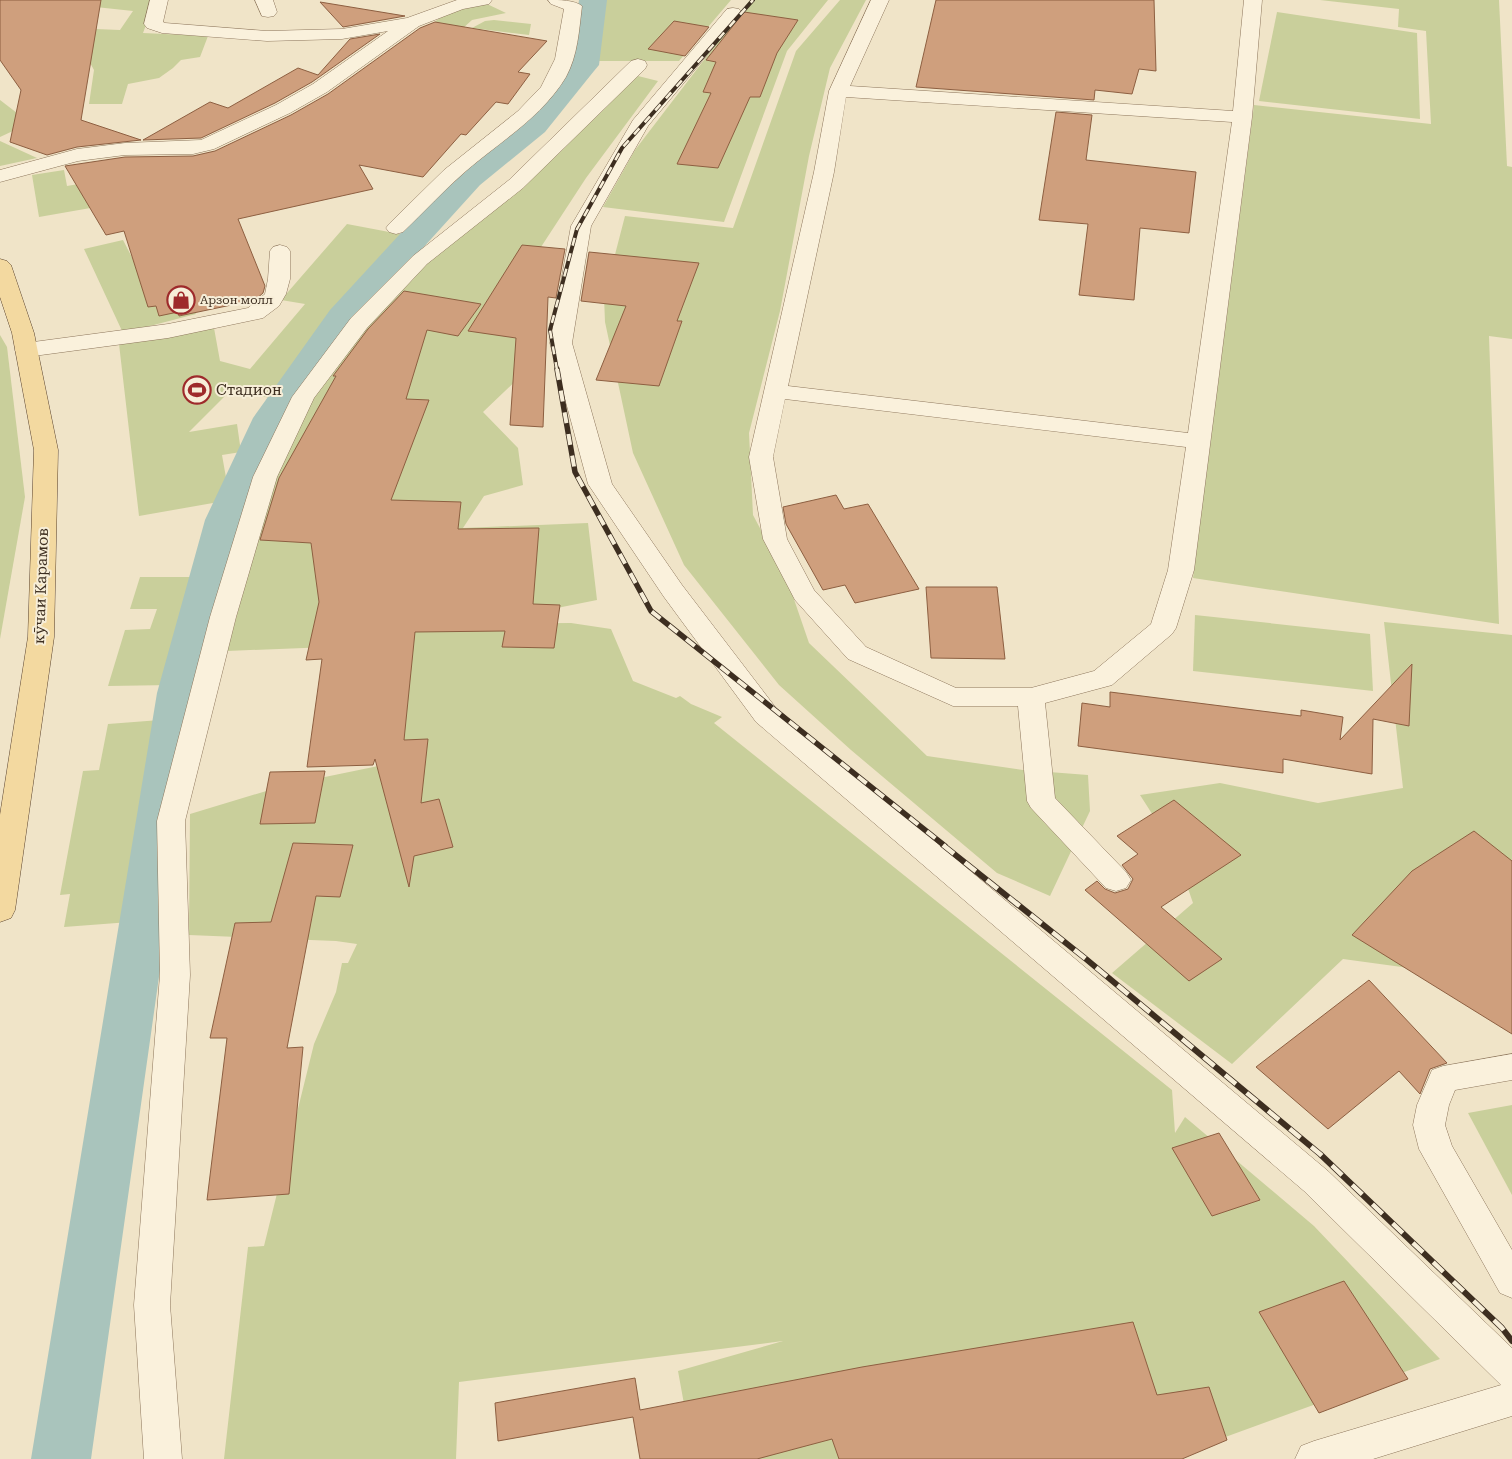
<svg xmlns="http://www.w3.org/2000/svg" width="1512" height="1459" viewBox="0 0 1512 1459" font-family="'Roboto Serif',serif">
<style>
.green{fill:#c9cf9b}
.lines{fill:none;stroke-linecap:round;stroke-linejoin:round}
.canal{fill:#a9c4bc;fill-rule:evenodd}
.building{fill:#cf9f7d;stroke:#8d5f41}
.minor-casing{stroke:#8d765c;stroke-width:1}
.major-casing{stroke:#5b4430;stroke-width:1}
.minor{fill:#faf1dc;fill-rule:evenodd}
.major{fill:#f3d9a0;fill-rule:evenodd}
.rail-far2-casing{stroke:#3d2e20;stroke-width:4}
.rail-far1-casing{stroke:#3d2e20;stroke-width:5.5}
.rail-casing{stroke:#3d2e20;stroke-width:6}
.rail-far2{stroke:#f7eed8;stroke-width:2.5;stroke-dasharray:8;stroke-linecap:butt}
.rail-far1{stroke:#f7eed8;stroke-width:4;stroke-dasharray:11;stroke-linecap:butt}
.rail{stroke:#f7eed8;stroke-width:4.5;stroke-dasharray:14;stroke-linecap:butt}
.labels{text-anchor:middle;dominant-baseline:central;stroke-width:4;stroke-linejoin:round;paint-order:stroke}
.far-poi-label{font-size:12px;fill:#3d2e20;stroke:#f7eed8;text-anchor:start}
.poi-label{font-size:15px;fill:#3d2e20;stroke:#f7eed8;text-anchor:start}
.street-label{font-size:15px;fill:#3d2e20;stroke:#f7eed8}
</style>
<rect width="100%" height="100%" fill="#f0e4c8"/>
<g class="green">
<polygon points="82,0 152,0 152,9 143,33 208,36 200,57 181,60 173,68 159,78 128,84 122,104 89,104 94,70 71,28 120,30 133,11 77,5"/>
<polygon points="601,0 731,0 679,61 597,61 597,29"/>
<polygon points="750,0 828,0 787,51 724,222 603,207 635,150"/>
<polygon points="840,0 866,0 830,68 809,156 780,311 749,433 753,515 787,579 809,643 927,756 1023,770 1088,775 1090,811 1050,896 997,873 851,750 779,685 684,565 633,453 605,322 604,297 625,216 733,228 796,51"/>
<polygon points="1320,0 1499,0 1507,166 1512,167 1512,339 1489,336 1499,624 1193,578 1254,105 1431,124 1426,31 1398,27 1399,9"/>
<path d="M487,4L506,13L472,20L462,29L432,24C448,10 467,7 487,4Z"/>
<polygon points="1277,12 1417,33 1420,119 1259,101"/>
<polygon points="494,20 531,24 529,35 472,28 485,21"/>
<polygon points="634,75 658,81 586,178 541,247 525,372 483,412 518,448 523,485 484,496 463,528 588,523 597,600 542,611 342,613 329,647 227,651 257,542 274,473 311,396 363,327 422,265"/>
<polygon points="0,100 30,123 0,137"/>
<polygon points="0,141 37,158 0,166"/>
<polygon points="64,170 67,186 113,178 119,203 39,217 32,175"/>
<polygon points="347,224 405,235 270,398 231,390 189,432 237,424 241,452 222,455 230,500 139,516 119,344 214,328 220,361 250,369 305,304 281,300"/>
<polygon points="123,240 140,273 171,266 196,314 123,333 84,249"/>
<polygon points="0,335 7,347 25,497 0,639"/>
<polygon points="140,577 202,577 171,685 108,686 125,630 150,629 157,609 130,609"/>
<polygon points="1195,615 1370,634 1373,691 1193,671"/>
<polygon points="1384,622 1512,635 1512,982 1343,959 1232,1064 1112,973 1193,903 1174,848 1140,795 1220,783 1318,803 1403,788"/>
<polygon points="571,623 611,629 633,681 676,698 680,696 691,704 722,717 714,723 1172,1090 1175,1133 1185,1117 1314,1226 1440,1359 1165,1459 694,1459 678,1371 783,1341 459,1382 456,1459 224,1459 248,1247 264,1246 314,1044 336,992 342,963 348,963 357,944 336,941 189,935 190,814 286,785 388,764 355,625"/>
<polygon points="160,720 130,922 64,927 70,894 60,895 83,771 99,770 108,724"/>
<polygon points="1512,1105 1512,1195 1468,1113"/>
</g>
<g class="lines">
<polygon class="canal" points="579,0 607,0 599,65 594,71 545,132 480,185 354,324 289,418 245,520 199,693 91,1459 31,1459 157,693 205,520 253,418 330,310 458,171 523,120 570,64"/>
</g>
<g class="building">
<polygon points="0,0 101,0 81,120 141,140 77,147 47,155 10,142 21,90 0,60"/>
<polygon points="936,0 1154,0 1156,71 1139,69 1132,94 1095,90 1094,100 916,87"/>
<polygon points="320,2 405,16 343,27"/>
<polygon points="744,12 798,20 777,53 760,97 750,97 718,168 677,164 711,93 703,92 716,62 706,60"/>
<polygon points="674,21 709,27 685,56 648,49"/>
<polygon points="435,22 547,41 518,72 530,74 508,104 496,102 466,135 461,134 423,177 359,165 373,189 238,219 265,286 263,293 255,300 179,316 178,312 159,316 156,306 148,307 124,231 106,235 65,166 125,157 193,156 215,151 291,115 328,94 420,28"/>
<polygon points="380,34 312,82 275,103 201,138 143,140 210,102 228,108 298,68 318,75 350,39"/>
<polygon points="1056,112 1092,115 1086,160 1196,172 1189,233 1140,228 1134,300 1079,295 1088,224 1039,220"/>
<polygon points="522,245 565,249 556,298 548,297 543,427 510,425 516,338 468,331"/>
<polygon points="589,252 699,263 677,321 682,321 659,386 596,380 626,306 581,301"/>
<polygon points="404,291 481,304 458,336 427,330 406,399 429,400 391,500 461,502 458,529 539,528 533,604 560,605 554,648 502,647 505,631 415,632 404,740 428,739 421,803 439,799 453,847 414,856 409,887 375,759 373,765 307,767 322,659 306,660 319,602 311,543 260,540 279,478 336,376 333,376 368,329"/>
<polygon points="836,495 844,509 868,504 919,589 855,603 845,585 823,590 786,524 783,507"/>
<polygon points="926,587 997,587 1005,659 931,658"/>
<polygon points="1412,664 1409,726 1373,719 1372,774 1283,759 1283,773 1078,746 1082,703 1110,707 1110,692 1301,716 1301,710 1343,717 1340,740"/>
<polygon points="325,771 315,823 260,824 270,772"/>
<polygon points="1174,800 1241,855 1161,907 1222,959 1189,981 1085,890 1097,881 1105,889 1115,893 1128,889 1133,879 1122,865 1138,854 1117,836"/>
<polygon points="1474,831 1512,861 1512,1034 1352,935 1412,871"/>
<polygon points="293,843 353,845 340,897 316,896 287,1048 303,1047 289,1194 207,1200 227,1038 210,1038 235,923 271,922"/>
<polygon points="1369,980 1447,1063 1430,1069 1420,1094 1399,1071 1328,1129 1256,1067"/>
<polygon points="1219,1133 1260,1200 1212,1216 1172,1148"/>
<polygon points="1344,1281 1408,1379 1319,1413 1259,1312"/>
<polygon points="1133,1322 1157,1395 1209,1387 1227,1440 1182,1459 839,1459 832,1439 757,1459 640,1459 633,1417 498,1441 495,1403 635,1378 640,1410 862,1367"/>
</g>
<g class="lines">
<g class="minor-casing">
<g id="minor">
<polygon points="150,0 168,0 163,22 165,23 267,31 342,29 407,18 457,0 492,0 489,4 463,9 419,26 327,92 290,113 214,149 193,154 125,155 78,161 0,182 0,170 77,149 125,143 201,140 276,105 313,84 388,31 342,39 267,41 162,33 147,28 144,24"/>
<polygon points="255,0 273,0 277,12 274,16 268,17 262,16"/>
<path d="M548,0C559,0 575,0 582,6C579,30 578,55 566,77C542,117 501,141 466,171C444,190 424,212 403,232L396,234L389,232L386,228L389,224L444,170L518,111L541,87L555,59L564,9L551,4Z"/>
<path d="M871,0H889L850,86L1233,111L1244,0H1262L1252,117L1194,570L1176,628L1172,634L1112,685L1045,703L1055,798L1126,872L1131,880L1126,888L1116,891L1106,888L1031,808L1027,801L1018,706H953L848,659L795,600L763,539L749,457L814,172L829,91ZM846,97L1232,122L1188,433L788,386L834,172ZM785,399L1186,447L1168,570L1151,624L1094,671L1031,688H956L866,647L814,590L787,539L773,457Z"/>
<polygon points="733,8 739,9 742,13 648,126 591,226 572,343 612,484 682,585 776,708 1328,1171 1512,1348 1512,1416 1373,1459 1295,1459 1301,1446 1314,1441 1501,1385 1304,1191 756,722 664,597 588,484 550,343 571,226 633,120 727,9"/>
<polygon points="638,59 645,61 647,65 645,69 523,188 427,264 367,328 314,398 277,477 236,617 185,821 190,975 170,1305 182,1459 144,1459 134,1305 160,975 157,821 210,617 253,477 292,397 351,318 413,256 509,180 631,61"/>
<polygon points="280,245 287,247 290,251 290,279 286,294 279,306 263,318 168,338 26,357 18,355 15,350 18,345 26,343 168,324 248,308 265,294 268,279 270,251 273,247"/>
<polygon points="1512,1054 1512,1080 1455,1090 1449,1105 1445,1125 1452,1146 1512,1250 1512,1298 1500,1293 1419,1149 1413,1125 1417,1105 1432,1070 1443,1066"/>
</g>
</g>
<g class="major-casing">
<polygon id="major" points="0,259 7,261 11,265 34,333 58,450 54,637 15,910 11,918 0,922 0,815 28,637 34,450 12,333 0,297"/>
</g>
<use href="#minor" class="minor"/>
<use href="#major" class="major"/>
<g class="rail-far2-casing">
<polyline id="rail-far2" points="557,370 550,330 577,229 622,148 753,0"/>
</g>
<g class="rail-far1-casing">
<polyline id="rail-far1" points="557,369 575,472 651,611 945,846"/>
</g>
<g class="rail-casing">
<polyline id="rail" points="943,845 1086,959 1320,1154 1502,1328 1512,1341"/>
</g>
<use href="#rail-far2" class="rail-far2"/>
<use href="#rail-far1" class="rail-far1"/>
<use href="#rail" class="rail"/>
</g>
<defs>
<g id="shop-ring" transform="scale(1.4375)"><circle r="9.5" fill="#f7eed8" stroke="#9e2a2b" stroke-width="1.5"/><path d="M-5-2.5h2.3a2.7 3.5 0 0 1 5.4 0H5L5.5 6h-11ZM-1.5-2.5h3a1.5 2.3 0 0 0-3 0Z" fill="#9e2a2b"/></g>
<g id="stadium-ring" transform="scale(1.4375)"><circle r="9.5" fill="#f7eed8" stroke="#9e2a2b" stroke-width="1.5"/><path d="M0-5a6.5 5 0 1 0 0 10a6.5 5 0 1 0 0-10ZM-3.5-1.8h7v3.6h-7Z" fill="#9e2a2b"/></g>
</defs>
<g fill-rule="evenodd">
<use href="#shop-ring" x="181" y="300"/>
<use href="#stadium-ring" x="197" y="390"/>
</g>
<g class="labels">
<g class="far-poi-label">
<text x="200" y="300">Арзон молл</text>
</g>
<g class="poi-label">
<text x="216" y="390">Стадион</text>
</g>
<g class="street-label">
<text transform="translate(41 586) rotate(-88)">кӯчаи Карамов</text>
</g>
</g>
</svg>
